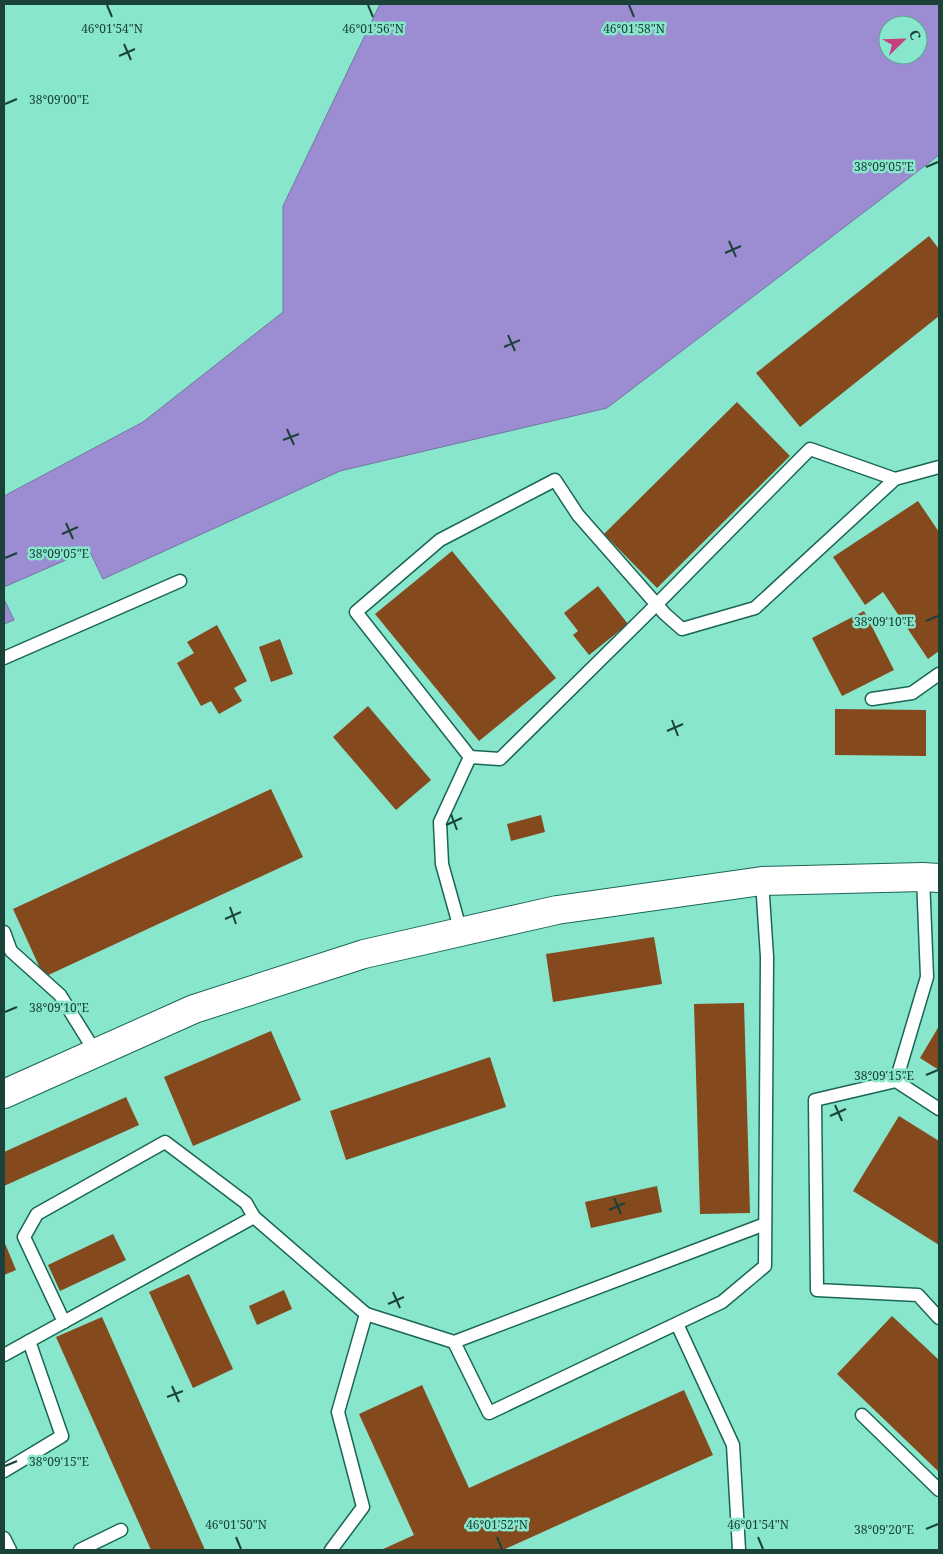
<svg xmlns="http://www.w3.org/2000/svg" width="943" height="1554" viewBox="0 0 943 1554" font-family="'Noto Serif',serif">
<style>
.water{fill:#9c8cd1;stroke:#7576a3;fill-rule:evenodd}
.building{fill:#84491d}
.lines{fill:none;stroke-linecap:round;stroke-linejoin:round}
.service-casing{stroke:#1a6655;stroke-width:15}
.tertiary-casing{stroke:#1a6655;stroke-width:30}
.service{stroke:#fff;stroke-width:12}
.tertiary{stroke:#fff;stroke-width:28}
.ticks{fill:none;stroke:#1a4238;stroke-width:2}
.ticks-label{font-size:12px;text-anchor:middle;fill:#1a4238;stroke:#88e6cc;stroke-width:5;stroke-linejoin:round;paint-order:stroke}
</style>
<rect width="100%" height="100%" fill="#88e6cc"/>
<g class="water">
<path d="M380,4H939V155L607,408L340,471L103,579L89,550L4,587V496L143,422L283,312V206ZM888,25H918V55H888Z"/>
<polygon points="4,599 14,620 4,624"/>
</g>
<g class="building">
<polygon points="929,236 939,249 939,316 800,427 756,373"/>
<polygon points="737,402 790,456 657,588 604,534"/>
<polygon points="918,501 939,532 939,651 928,659 883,592 865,605 833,557"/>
<polygon points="452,551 556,678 479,741 375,614"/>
<polygon points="598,586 628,624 589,655 573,635 578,631 564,613"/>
<polygon points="864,611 894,670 842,696 812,638"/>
<polygon points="217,625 247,681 234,688 242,701 219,714 211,701 201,706 177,663 194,653 187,642"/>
<polygon points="280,639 293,674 271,682 259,647"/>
<polygon points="368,706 431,780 396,810 333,737"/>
<polygon points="835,709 926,710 926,756 835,755"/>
<polygon points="271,789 303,857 44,977 13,909"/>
<polygon points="541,815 545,832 511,841 507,824"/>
<polygon points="654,937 662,984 553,1002 546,954"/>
<polygon points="744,1003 750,1213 700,1214 694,1004"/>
<polygon points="939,1026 939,1070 920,1058"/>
<polygon points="271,1031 301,1100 193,1146 164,1077"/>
<polygon points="490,1057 506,1107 346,1160 330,1111"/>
<polygon points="126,1097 139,1125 4,1186 4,1152"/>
<polygon points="899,1116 939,1141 939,1245 853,1191"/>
<polygon points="657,1186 662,1212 591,1228 585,1202"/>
<polygon points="113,1234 126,1260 60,1291 48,1265"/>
<polygon points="4,1241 16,1270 4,1275"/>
<polygon points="189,1274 233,1369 193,1388 149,1292"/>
<polygon points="284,1290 292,1309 257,1325 249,1306"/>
<polygon points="892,1316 939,1360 939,1472 837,1374"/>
<polygon points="102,1317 205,1550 151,1550 56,1337"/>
<polygon points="422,1385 469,1488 684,1390 713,1455 503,1550 381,1550 414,1535 359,1414"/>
</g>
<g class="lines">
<g class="service-casing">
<g id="service">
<polyline points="4,658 180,581"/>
<polyline points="872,699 912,693 939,674"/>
<polyline points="470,757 500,759 657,604 810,449 895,479"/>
<polyline points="4,932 11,951 60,995 96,1053"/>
<polyline points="461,932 442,864 440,822 470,757 356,612 440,540 555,480 578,515 665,614 682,629 755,608 895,479 939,467"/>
<polyline points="896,1081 927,977 923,877"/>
<polyline points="939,1109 896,1081 815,1100 817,1290 918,1295 939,1318"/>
<polyline points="64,1322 24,1237 37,1214 165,1142 246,1203 254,1217 366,1314 454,1342 765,1224"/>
<polyline points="677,1324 733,1445 739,1550"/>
<polyline points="454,1342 489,1413 722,1302 765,1266 767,957 762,881"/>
<polyline points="4,1355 254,1217"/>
<polyline points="862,1415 939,1490"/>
<polyline points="4,1471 62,1436 29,1341"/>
<polyline points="4,1538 10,1550"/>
<polyline points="80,1550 121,1530"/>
<polyline points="331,1550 363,1507 338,1412 366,1314"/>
</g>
</g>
<g class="tertiary-casing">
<polyline id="tertiary" points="4,1094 194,1009 364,954 557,910 762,881 923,877 939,878"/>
</g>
<use href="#service" class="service"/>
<use href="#tertiary" class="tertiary"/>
</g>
<path class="ticks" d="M107,5L112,17M368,5L373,17M629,5L634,17M124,44L131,60M119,56L135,49M5,104L17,99M926,167L938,162M729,241L736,257M725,253L741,246M508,335L515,351M504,347L520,340M287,429L294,445M283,440L299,434M66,523L73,539M62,534L78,527M5,558L17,553M926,621L938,616M672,720L678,736M667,731L683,724M451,814L457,830M446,825L462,818M230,907L236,924M225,919L241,912M5,1012L17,1007M926,1075L938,1070M835,1105L842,1121M830,1116L846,1109M614,1198L621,1214M609,1210L625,1203M393,1292L400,1308M388,1304L404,1297M172,1386L179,1402M167,1397L183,1391M5,1466L17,1461M926,1529L938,1524M236,1537L241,1549M497,1537L502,1549M758,1537L763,1549"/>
<g class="ticks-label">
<text x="112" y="33">46°01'54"N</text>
<text x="373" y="33">46°01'56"N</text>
<text x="634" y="33">46°01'58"N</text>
<text x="59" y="104">38°09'00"E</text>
<text x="884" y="171">38°09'05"E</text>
<text x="59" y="558">38°09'05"E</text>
<text x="884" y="626">38°09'10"E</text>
<text x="59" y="1012">38°09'10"E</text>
<text x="884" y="1080">38°09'15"E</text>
<text x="59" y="1466">38°09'15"E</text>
<text x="236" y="1529">46°01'50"N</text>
<text x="497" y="1529">46°01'52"N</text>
<text x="758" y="1529">46°01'54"N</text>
<text x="884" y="1534">38°09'20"E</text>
</g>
<rect width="943" height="1554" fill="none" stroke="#1a4238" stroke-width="10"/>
<g transform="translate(903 40) rotate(67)"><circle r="24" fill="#88e6cc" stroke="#5ca491"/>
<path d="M0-4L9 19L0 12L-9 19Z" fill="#c53f81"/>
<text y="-8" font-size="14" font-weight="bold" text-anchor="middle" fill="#1a4238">С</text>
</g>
</svg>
